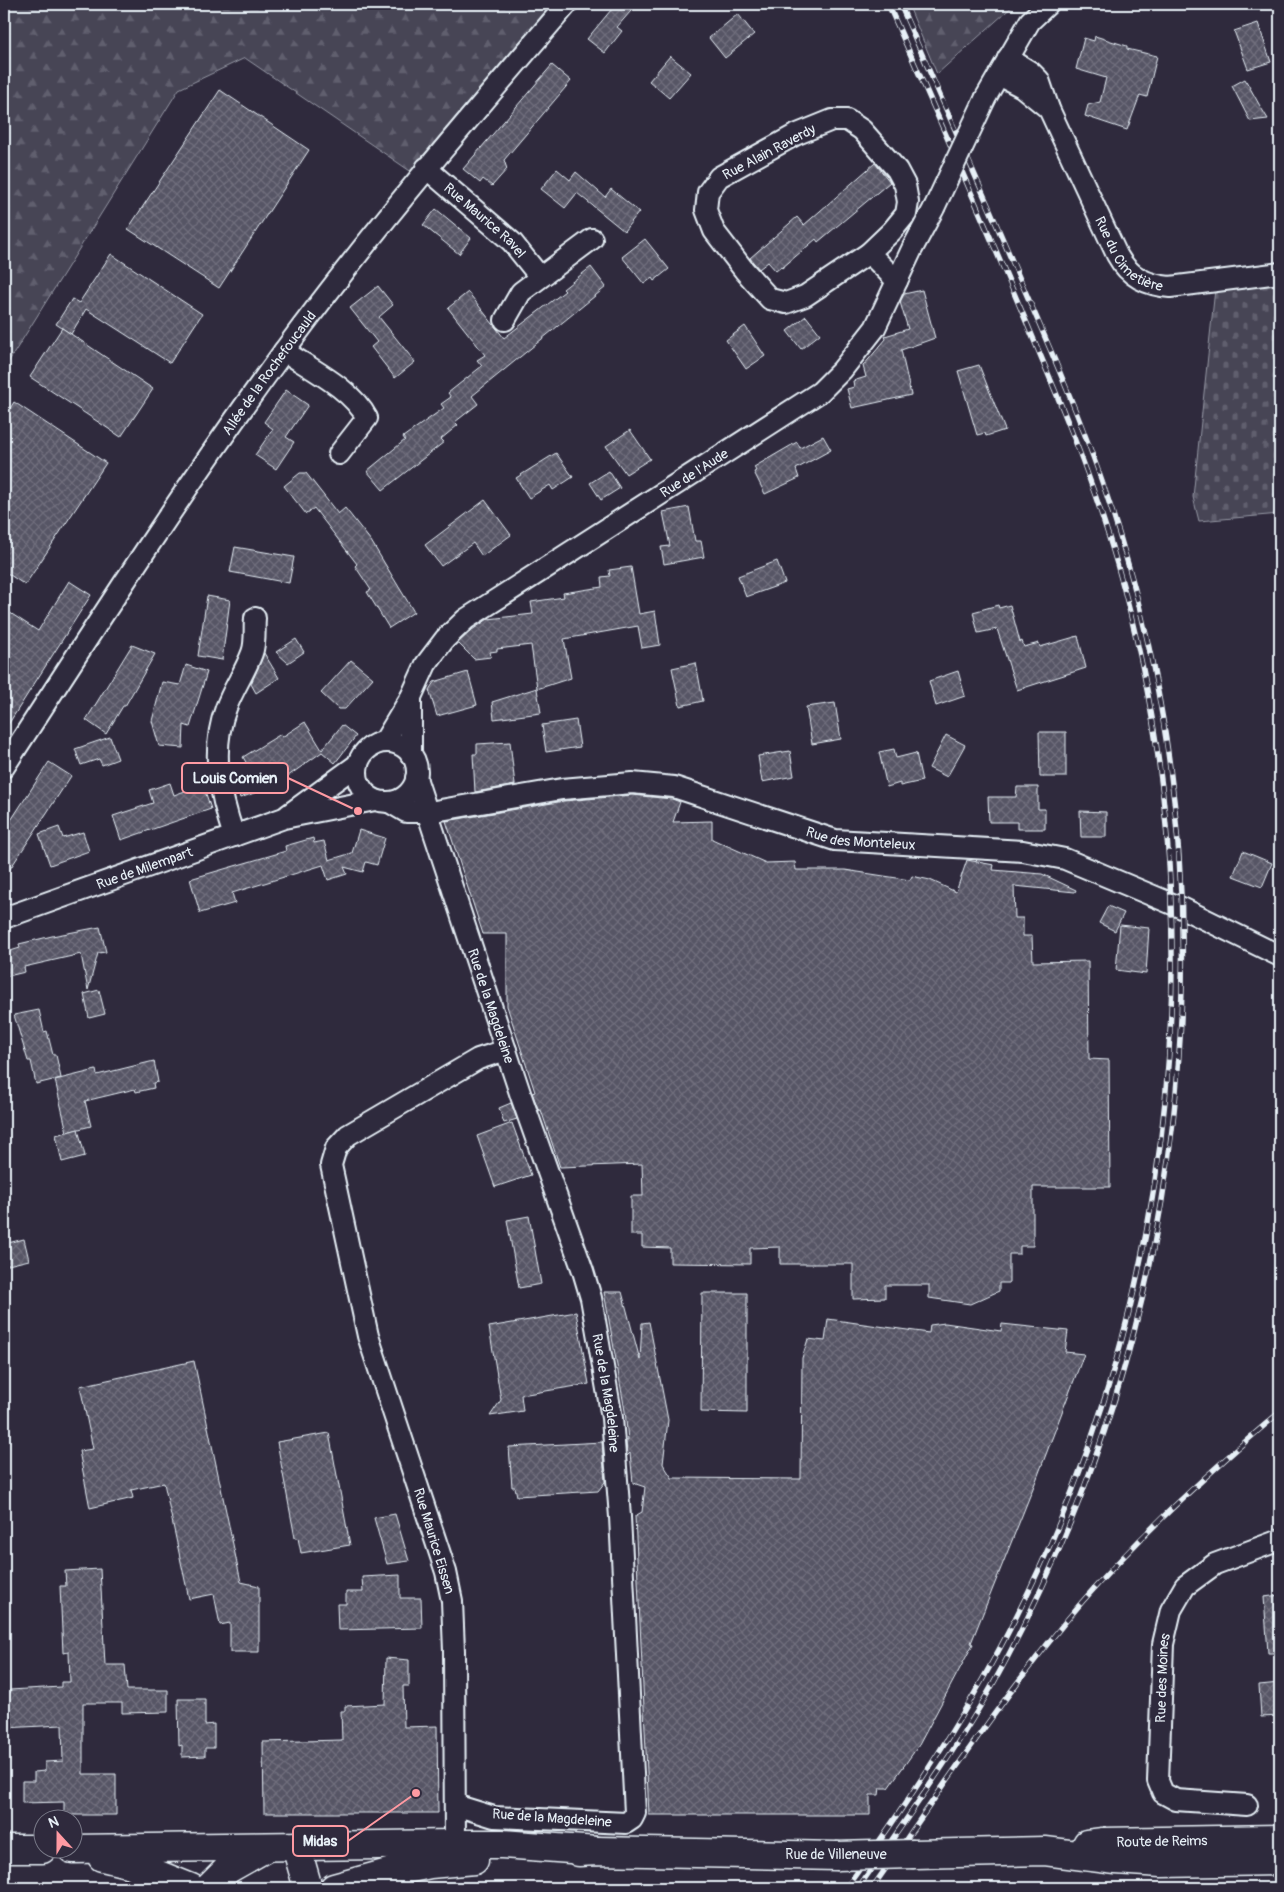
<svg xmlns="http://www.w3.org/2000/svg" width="1284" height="1892" viewBox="0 0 1284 1892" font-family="Pangolin,sans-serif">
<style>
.forest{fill:url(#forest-firs);stroke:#979aa6}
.cemetery{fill:url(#cemetery-stones);stroke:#979aa6}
.building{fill:url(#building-cross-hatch);stroke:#e8f1f8}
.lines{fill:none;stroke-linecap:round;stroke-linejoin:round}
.minor-casing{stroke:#e8f1f8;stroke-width:24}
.secondary-casing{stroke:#e8f1f8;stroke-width:31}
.minor{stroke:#2f2a3d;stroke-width:20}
.secondary{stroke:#2f2a3d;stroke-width:28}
.rail-casing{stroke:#e8f1f8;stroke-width:5.5}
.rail{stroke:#2f2a3d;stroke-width:4;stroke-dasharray:11;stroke-linecap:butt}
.minor-bridge-casing{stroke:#e8f1f8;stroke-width:24;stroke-linecap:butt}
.secondary-bridge-casing{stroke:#e8f1f8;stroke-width:31;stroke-linecap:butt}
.minor-bridge{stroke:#2f2a3d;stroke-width:20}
.secondary-bridge{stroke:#2f2a3d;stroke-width:28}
.labels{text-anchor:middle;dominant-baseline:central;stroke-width:4;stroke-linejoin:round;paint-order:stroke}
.street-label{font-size:14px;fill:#e8f1f8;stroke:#2f2a3d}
.leader{fill:none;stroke:#ff9aa2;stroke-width:2}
.callout-dot{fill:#ff9aa2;stroke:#2f2a3d;stroke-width:2}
.callout{fill:#2f2a3d;stroke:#ff9aa2;stroke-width:2}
.callout-label{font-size:15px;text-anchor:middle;font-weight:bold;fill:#e8f1f8}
</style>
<defs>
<pattern id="forest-firs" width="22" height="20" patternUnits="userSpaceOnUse" patternTransform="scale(1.25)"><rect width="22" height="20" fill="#464455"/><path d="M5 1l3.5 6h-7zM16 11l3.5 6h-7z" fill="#615f6e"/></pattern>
<pattern id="cemetery-stones" width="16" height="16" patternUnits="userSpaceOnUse" patternTransform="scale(1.25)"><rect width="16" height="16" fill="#464455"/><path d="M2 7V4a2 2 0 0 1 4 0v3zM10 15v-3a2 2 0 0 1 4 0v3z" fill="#615f6e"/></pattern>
<pattern id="building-cross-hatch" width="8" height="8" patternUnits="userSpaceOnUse" patternTransform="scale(1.25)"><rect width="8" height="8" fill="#575565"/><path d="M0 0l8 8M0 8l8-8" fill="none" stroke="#6f6e7c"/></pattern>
</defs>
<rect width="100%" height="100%" fill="#2f2a3d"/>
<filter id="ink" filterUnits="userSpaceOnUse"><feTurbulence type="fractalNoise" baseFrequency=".02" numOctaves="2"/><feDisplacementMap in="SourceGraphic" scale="10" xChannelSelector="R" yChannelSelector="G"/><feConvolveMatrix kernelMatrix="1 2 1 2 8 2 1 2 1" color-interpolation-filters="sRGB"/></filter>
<g filter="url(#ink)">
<g class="forest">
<polygon points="4,4 553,4 413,173 245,58 179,89 4,369"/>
<polygon points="908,4 1015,4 937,74"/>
</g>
<polygon class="cemetery" points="1280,276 1280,514 1199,521 1193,497 1215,289"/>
<g class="building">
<polygon points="616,4 637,4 617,27 622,31 605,53 587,39"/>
<polygon points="738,14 754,34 725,58 709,38"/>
<polygon points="1258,23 1271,62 1248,69 1234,31"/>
<polygon points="1095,36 1127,46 1127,49 1157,56 1147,97 1140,95 1127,130 1085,116 1088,105 1100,102 1106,78 1076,69 1084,38 1094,41"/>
<polygon points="670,56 691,73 669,98 649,81"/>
<polygon points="552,65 571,81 504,160 507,169 492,186 483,179 480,183 463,169"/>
<polygon points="1245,79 1260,106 1268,119 1250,121 1232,86"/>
<polygon points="220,90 309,150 219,288 128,229"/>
<polygon points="875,163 890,182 818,242 816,239 782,268 781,267 776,271 768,262 759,269 753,262 750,258 797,217 804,225"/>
<polygon points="557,169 570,180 576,172 605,197 611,189 639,212 624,231 577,193 565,208 541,189"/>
<polygon points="436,209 471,238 459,254 423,225"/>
<polygon points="645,239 669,269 654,281 652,278 644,284 622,257"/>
<polygon points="111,254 202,314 170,363 86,309 71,334 56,324 72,299 79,303"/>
<polygon points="591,267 606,287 472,396 478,404 455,422 458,425 441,439 444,442 383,490 367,471 405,440 403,437 444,408 441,404 451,397 448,393 482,366 477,360 485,355 448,308 468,292 504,338 565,291 563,289"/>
<polygon points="378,286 393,305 379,317 415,362 395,378 371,347 377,342 350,308"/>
<polygon points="922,290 935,338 901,350 911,395 852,408 847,389 854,387 853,381 866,377 863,366 886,339 885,336 908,329 900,302 904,294"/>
<polygon points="806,316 820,334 801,349 787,331"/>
<polygon points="745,326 765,356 746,369 726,340"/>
<polygon points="62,328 153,389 121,437 30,377"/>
<polygon points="979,365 1005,430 986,436 985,433 977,435 958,371"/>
<polygon points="286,390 308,405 286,437 294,442 276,469 255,455 273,429 264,422"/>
<polygon points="14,402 106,463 25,585 4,571 4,418"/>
<polygon points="630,430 650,459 626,474 606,446"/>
<polygon points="823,436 831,450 796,469 799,478 765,494 754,472 756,471 754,467 797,442 800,448"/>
<polygon points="556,453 573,477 553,490 550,485 529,498 516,478"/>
<polygon points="609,471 620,488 601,500 590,483"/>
<polygon points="300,473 306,473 338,514 345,508 371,541 414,612 389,628 367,592 371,590 355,566 357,564 314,508 306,514 284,486"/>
<polygon points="485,500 511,535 482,556 473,543 441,566 425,545"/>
<polygon points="689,507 695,541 701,541 704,557 664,564 661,547 670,546 663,512"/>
<polygon points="235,547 294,557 289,583 230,572"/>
<polygon points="777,561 785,583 746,597 738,576"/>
<polygon points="631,567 639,614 655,611 660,645 642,648 638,626 564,639 571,678 537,689 541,713 494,719 492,702 537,688 531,645 497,649 497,651 490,652 491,657 474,659 458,643 472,630 488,619 533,614 531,602 564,597 563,593 602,587 601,577 610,576 609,570"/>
<polygon points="69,581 91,595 4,731 4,609 38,631"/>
<polygon points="207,596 230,600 222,660 198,656"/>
<polygon points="998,605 999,608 1010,605 1020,642 1022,641 1024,647 1039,643 1040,647 1078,636 1086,668 1017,690 997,629 978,633 973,612"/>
<polygon points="296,639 304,652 288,663 276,652"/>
<polygon points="132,645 155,654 125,706 123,706 106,734 86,720"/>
<polygon points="264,653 279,678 256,693 251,684"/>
<polygon points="351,660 373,678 345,709 338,709 321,693"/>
<polygon points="696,663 703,701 680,706 672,668"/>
<polygon points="186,665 207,672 190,727 184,725 183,748 159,746 152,721 162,682 180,685"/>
<polygon points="958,671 965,696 936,706 929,681"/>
<polygon points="468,672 477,705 437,716 429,690 434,682"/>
<polygon points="835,703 841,739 812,744 806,707"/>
<polygon points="576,720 580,747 546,752 542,725"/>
<polygon points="305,722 322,750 342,725 356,736 335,763 322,752 274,786 240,798 233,777 251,771 243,757 281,734 282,737"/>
<polygon points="1039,732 1066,732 1066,777 1040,777"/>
<polygon points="946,735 965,745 947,777 929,768"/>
<polygon points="110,737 118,759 102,765 99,759 81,765 75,749"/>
<polygon points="510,742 515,785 475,792 473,754 477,754 477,744"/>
<polygon points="894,749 896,758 916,753 922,781 900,786 900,783 887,787 879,752"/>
<polygon points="790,751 794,776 762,782 758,756"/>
<polygon points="49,762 71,776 4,878 4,831"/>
<polygon points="170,783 174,795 196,787 197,790 204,788 211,809 121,840 113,816 153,803 149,790"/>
<polygon points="1017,787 1038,787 1038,809 1045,809 1045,829 1017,829 1017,822 989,822 988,797 1016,797"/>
<polygon points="632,795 672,799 680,802 673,822 712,821 712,839 766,863 795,862 796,870 845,870 910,880 912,876 930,880 956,892 967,860 994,865 993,870 1042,874 1076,890 1075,892 1014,886 1015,918 1023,918 1023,936 1032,936 1033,962 1088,961 1089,1059 1109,1060 1110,1187 1033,1187 1033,1246 1020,1246 1020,1254 1009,1254 1009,1283 999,1283 999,1291 970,1304 929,1298 929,1285 885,1285 885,1298 853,1299 853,1264 780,1264 780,1247 750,1248 750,1264 670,1263 670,1248 642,1247 642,1235 631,1235 631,1196 643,1196 642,1164 560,1167 541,1110 539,1111 532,1093 535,1092 507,1006 507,934 483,934 446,821 564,801"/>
<polygon points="1080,811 1106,812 1106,837 1081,837"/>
<polygon points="59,827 63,838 83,832 89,851 50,865 39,834"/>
<polygon points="359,830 385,838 377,865 366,862 363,872 344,867 347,874 328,880 323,865 232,893 235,903 200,913 190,879 286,851 285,846 313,838 314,843 324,841 329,860 352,853"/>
<polygon points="1243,851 1272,863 1262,887 1233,876"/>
<polygon points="1108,906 1124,913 1115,931 1099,923"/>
<polygon points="1120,925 1149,928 1146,974 1116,970"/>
<polygon points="100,927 106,952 98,953 88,990 81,954 24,967 25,972 4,977 4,953 20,948 19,944 52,936"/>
<polygon points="99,990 105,1014 89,1018 84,994"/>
<polygon points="39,1010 44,1032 47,1031 53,1055 56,1055 61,1078 36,1084 31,1061 28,1061 14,1015"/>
<polygon points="154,1061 158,1082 153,1083 154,1088 136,1092 135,1089 85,1101 91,1126 67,1132 55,1080 96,1070 97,1075"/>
<polygon points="511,1103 517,1119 504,1123 499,1108"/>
<polygon points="512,1123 531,1175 495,1187 477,1136"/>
<polygon points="78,1129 85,1156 62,1162 56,1135"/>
<polygon points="529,1216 541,1284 519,1288 507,1220"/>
<polygon points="24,1239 29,1260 4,1266 4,1244"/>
<polygon points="604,1292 622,1292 640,1360 642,1323 649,1322 668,1420 663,1464 672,1478 801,1479 802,1358 808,1339 825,1341 828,1319 929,1333 930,1325 945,1323 1001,1331 1002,1324 1068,1331 1065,1352 1084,1354 1037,1478 971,1643 973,1644 919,1745 888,1788 880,1788 879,1795 870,1795 870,1815 649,1815 635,1516 642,1512 645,1487 633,1483 630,1453 627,1456 626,1440 628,1440 625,1411"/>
<polygon points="702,1293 747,1293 747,1413 701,1412"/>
<polygon points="576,1312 589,1384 521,1395 523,1411 490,1416 501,1400 489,1327"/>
<polygon points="194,1361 241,1582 259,1586 259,1652 230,1652 230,1623 220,1625 214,1594 189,1599 164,1483 131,1490 133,1498 90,1508 79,1451 93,1449 80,1386"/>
<polygon points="329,1433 350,1545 301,1553 298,1538 295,1538 277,1442"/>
<polygon points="602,1442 605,1482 598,1491 517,1496 515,1487 512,1487 509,1447"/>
<polygon points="395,1514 409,1561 387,1564 374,1518"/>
<polygon points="100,1569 105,1665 125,1665 127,1690 168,1690 168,1712 122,1713 122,1703 83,1703 83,1774 116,1774 116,1815 64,1815 64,1802 22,1803 22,1781 34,1781 34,1772 45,1771 45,1762 63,1761 62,1725 4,1728 4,1693 10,1693 10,1690 61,1687 61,1682 70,1682 69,1652 63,1653 60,1586 66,1586 65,1571"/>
<polygon points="400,1575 400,1598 421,1598 422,1628 338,1630 337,1604 346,1604 346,1592 363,1592 362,1577"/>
<polygon points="1280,1595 1280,1653 1268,1653 1264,1597"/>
<polygon points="386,1658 409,1660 409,1686 403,1686 404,1727 437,1726 438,1813 264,1813 263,1742 342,1740 341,1711 345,1711 345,1706 385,1704"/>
<polygon points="1280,1683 1280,1716 1261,1717 1259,1685"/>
<polygon points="178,1699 205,1699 205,1725 214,1724 214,1748 205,1748 205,1756 182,1757 182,1745 179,1746"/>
</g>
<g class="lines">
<g class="minor-casing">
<g id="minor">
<path id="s1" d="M1008,58L1031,72L1039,80L1049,109L1117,255C1129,277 1147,285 1170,287L1280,273"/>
<polyline points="999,75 1022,87 1049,109"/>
<polyline points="986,97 1030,21 1048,4"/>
<polygon points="832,120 847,120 862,130 897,170 905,185 908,202 906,214 892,231 869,253 805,296 786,303 770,299 744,270 714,231 706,210 708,192 719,177 795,135"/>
<path id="s2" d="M426,168L512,242L540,277"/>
<polyline points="869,253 897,281"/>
<polyline points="505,320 521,292 592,239"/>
<path d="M284,351C311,369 352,389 367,418L339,454"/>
<polyline points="411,697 411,755"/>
<path id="s3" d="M384,742L411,697L426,664L445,639L466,619L820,392L842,370L875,328L912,249L934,208"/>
<circle cx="387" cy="772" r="30"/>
<path id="s4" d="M4,767C95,627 185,486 284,351C372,231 470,117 567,4"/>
<path id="s5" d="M416,778L521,1096L583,1271L591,1298L612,1418L620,1517L635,1813L632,1819L626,1823L494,1817L455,1805"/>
<path id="s6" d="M389,802L406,812H429L562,789L632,783L674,787L835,840L1023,851L1065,859L1182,908L1280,956"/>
<polyline points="288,815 358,764"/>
<path d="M234,836C220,795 210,751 226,708C233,689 245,672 252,653C256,643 254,629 255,618"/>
<path id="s7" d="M4,918L284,818L375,800"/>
<path id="s8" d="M1247,1805L1176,1800L1163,1793L1158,1781L1163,1644L1171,1610L1185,1586L1215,1564L1280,1540"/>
<polyline points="455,1844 454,1651 452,1601 446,1572 368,1336 331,1165 336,1148 348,1135 478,1059 506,1050"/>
<polyline points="131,1864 147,1888"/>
</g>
</g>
<g class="secondary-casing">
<g id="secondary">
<path id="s9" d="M1087,1844L1103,1842L1280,1839"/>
<polyline points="296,1846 308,1888"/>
<polyline points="4,1849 42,1849"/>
<polyline points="72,1849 455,1844 502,1844 597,1851"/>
<polyline points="579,1852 597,1851 836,1856"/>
<polyline points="914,1854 1045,1851 1116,1860 1161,1863 1280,1861"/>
<polyline points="102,1857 131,1864 191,1888"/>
<polyline points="209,1888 228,1869 267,1847"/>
<polyline points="334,1888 392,1872 430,1864 474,1860"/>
</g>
</g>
<use href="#minor" class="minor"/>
<use href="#secondary" class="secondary"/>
<g class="rail-casing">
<g id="rail">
<path d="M846,1888C909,1801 969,1711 1017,1615C1179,1294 1217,910 1117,564C1091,473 1054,387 1017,300C975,201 932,102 888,4"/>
<path d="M858,1888C910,1814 964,1740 1006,1660C1184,1323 1232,932 1128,564C1102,470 1064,380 1025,291C984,195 942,99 900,4"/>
<path d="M872,1888C940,1792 1005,1692 1082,1602C1142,1533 1210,1471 1280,1412"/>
</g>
</g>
<use href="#rail" class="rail"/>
<g class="minor-bridge-casing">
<polyline id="minor-bridge" points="934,208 986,97"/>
</g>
<g class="secondary-bridge-casing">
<polyline id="secondary-bridge" points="836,1856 914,1854"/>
</g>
<use href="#minor-bridge" class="minor-bridge"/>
<use href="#secondary-bridge" class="secondary-bridge"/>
</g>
</g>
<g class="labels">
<g class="street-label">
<text transform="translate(769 152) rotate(-28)">Rue Alain Raverdy</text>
<text stroke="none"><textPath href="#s2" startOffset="79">Rue Maurice Ravel</textPath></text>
<text stroke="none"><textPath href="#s1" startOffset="238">Rue du Cimetière</textPath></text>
<text stroke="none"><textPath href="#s4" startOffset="475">Allée de la Rochefoucauld</textPath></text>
<text stroke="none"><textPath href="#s3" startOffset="420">Rue de l'Aude</textPath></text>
<text stroke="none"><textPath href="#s6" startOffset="485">Rue des Monteleux</textPath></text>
<text stroke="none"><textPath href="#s7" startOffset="149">Rue de Milempart</textPath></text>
<text stroke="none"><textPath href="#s5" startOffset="240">Rue de la Magdeleine</textPath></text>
<text stroke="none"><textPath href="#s5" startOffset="645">Rue de la Magdeleine</textPath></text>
<text transform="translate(434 1541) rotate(73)">Rue Maurice Eissen</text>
<text stroke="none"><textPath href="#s8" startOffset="202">Rue des Moines</textPath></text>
<text transform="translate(552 1818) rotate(4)">Rue de la Magdeleine</text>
<text stroke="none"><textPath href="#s9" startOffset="75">Route de Reims</textPath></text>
<text x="836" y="1854">Rue de Villeneuve</text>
</g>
</g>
<path class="leader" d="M358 811L288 778M416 1793L348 1841"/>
<g class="callout-dot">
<circle cx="358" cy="811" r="5"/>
<circle cx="416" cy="1793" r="5"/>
</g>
<g class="callout">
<rect x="182" y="763" width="106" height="30" rx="5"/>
<rect x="293" y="1826" width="55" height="30" rx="5"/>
</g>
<g class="callout-label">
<text x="235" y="783">Louis Comien</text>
<text x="320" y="1846">Midas</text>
</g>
<rect width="1284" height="1892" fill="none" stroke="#2f2a3d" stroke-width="20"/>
<rect x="10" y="10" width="1264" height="1872" fill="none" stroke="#e8f1f8" stroke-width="2" filter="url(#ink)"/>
<g transform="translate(58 1834) rotate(339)"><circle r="24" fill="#2f2a3d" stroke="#797a88"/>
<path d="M0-4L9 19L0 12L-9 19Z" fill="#ff9aa2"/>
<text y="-8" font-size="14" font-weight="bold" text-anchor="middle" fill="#e8f1f8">N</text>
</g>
</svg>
